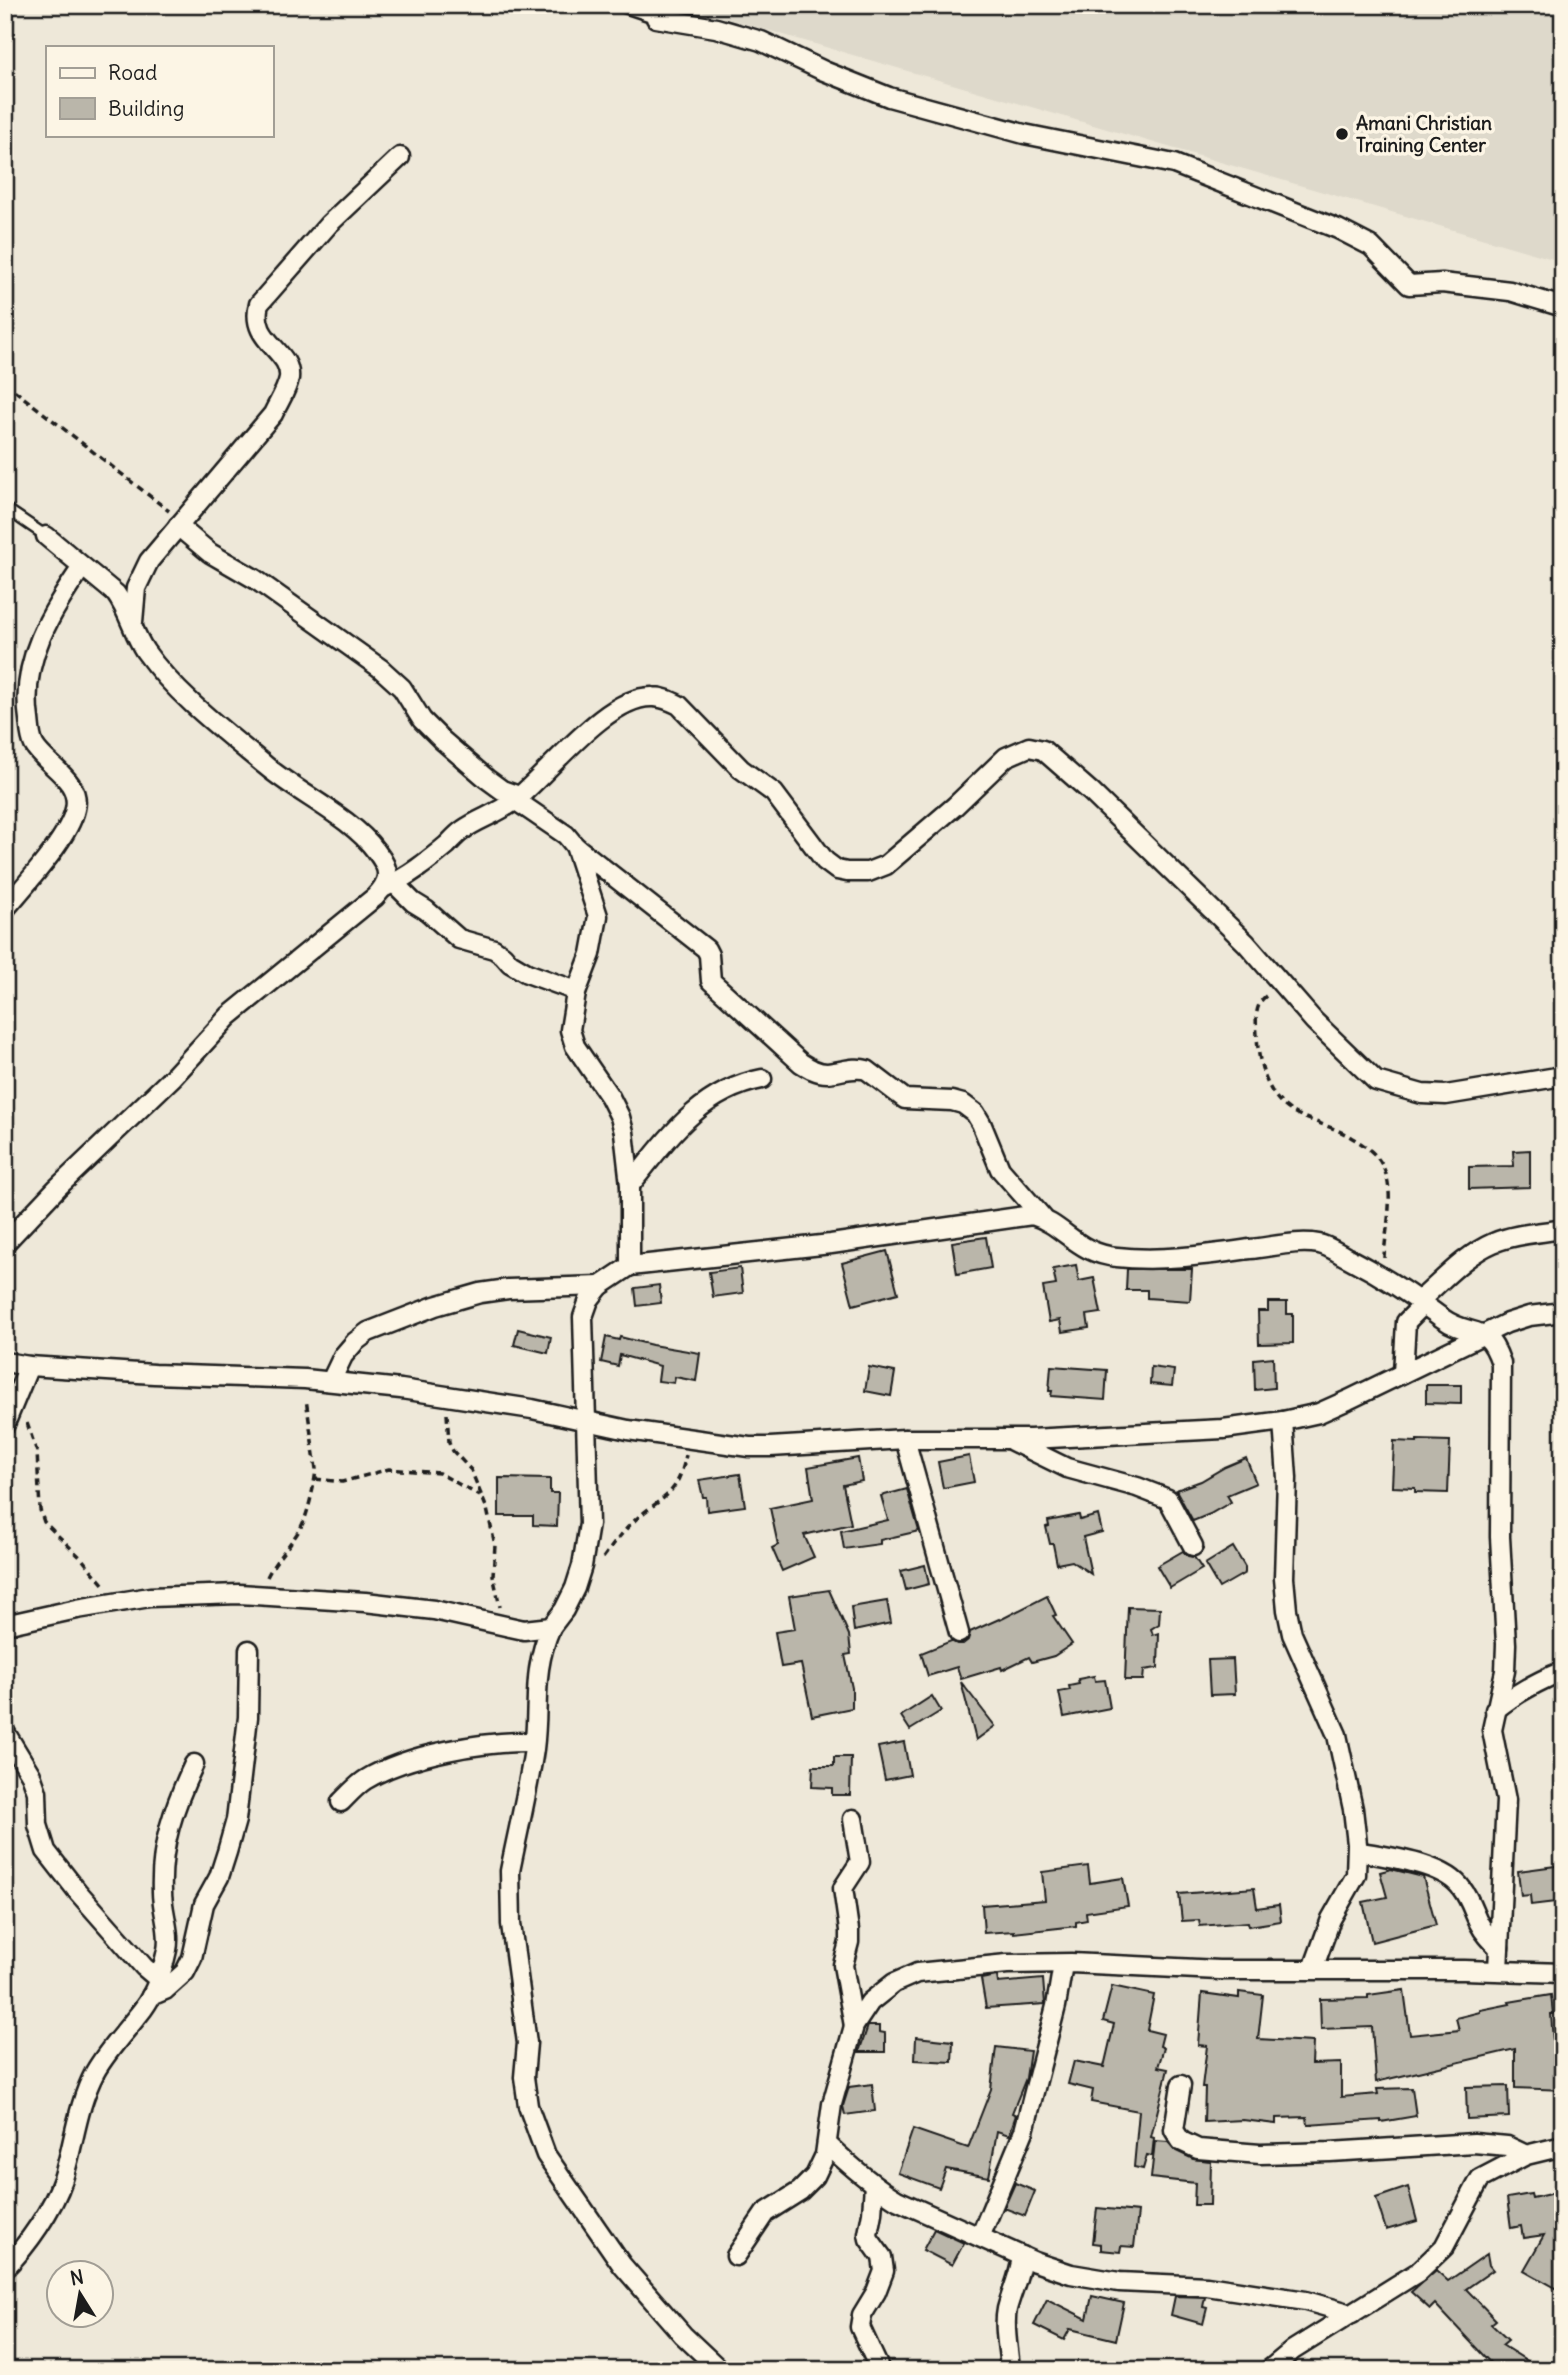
<svg xmlns="http://www.w3.org/2000/svg" width="1568" height="2375" viewBox="0 0 1568 2375" font-family="Delius,sans-serif">
<style>
.built{fill:#ded9cb}
.building{fill:#bab6aa;stroke:#1c1c1c;stroke-width:2}
.lines{fill:none;stroke-linecap:round;stroke-linejoin:round}
.service-casing{stroke:#1c1c1c;stroke-width:14}
.minor-casing{stroke:#1c1c1c;stroke-width:23}
.path{stroke:#1c1c1c;stroke-width:3.5;stroke-dasharray:7 5;stroke-linecap:butt}
.service{stroke:#fcf5e5;stroke-width:9}
.minor{stroke:#fcf5e5;stroke-width:18}
.poi-dot{fill:#1c1c1c;stroke:#fcf5e5;stroke-width:2.5}
.labels{text-anchor:middle;dominant-baseline:central;stroke-width:7;stroke-linejoin:round;paint-order:stroke}
.poi-label{font-size:19px;font-weight:bold;fill:#1c1c1c;stroke:#fcf5e5;text-anchor:start}
</style>
<rect width="100%" height="100%" fill="#eee8d9"/>
<filter id="ink" filterUnits="userSpaceOnUse"><feTurbulence type="fractalNoise" baseFrequency=".0143" numOctaves="2"/><feDisplacementMap in="SourceGraphic" scale="14" xChannelSelector="R" yChannelSelector="G"/><feConvolveMatrix kernelMatrix="1 2 1 2 8 2 1 2 1" color-interpolation-filters="sRGB"/></filter>
<g filter="url(#ink)">
<polygon class="built" points="681,5 1563,5 1563,262"/>
<g class="building">
<polygon points="1530,1150 1530,1187 1469,1189 1469,1167 1514,1166 1513,1151"/>
<polygon points="986,1237 991,1268 957,1274 952,1242"/>
<polygon points="887,1251 898,1293 853,1305 842,1263"/>
<polygon points="1076,1265 1079,1281 1094,1278 1101,1313 1087,1315 1089,1328 1062,1332 1060,1320 1049,1322 1043,1287 1056,1285 1053,1269"/>
<polygon points="740,1268 743,1293 713,1297 709,1272"/>
<polygon points="1127,1269 1192,1269 1190,1301 1147,1298 1147,1290 1126,1290"/>
<polygon points="659,1285 661,1303 637,1306 635,1288"/>
<polygon points="1268,1302 1287,1302 1287,1314 1293,1314 1293,1343 1259,1344 1258,1311 1268,1311"/>
<polygon points="518,1329 551,1337 548,1353 514,1345"/>
<polygon points="606,1337 619,1340 620,1337 652,1345 700,1353 696,1381 675,1377 674,1383 658,1381 660,1366 620,1355 618,1366 601,1362"/>
<polygon points="1273,1357 1274,1388 1255,1390 1254,1359"/>
<polygon points="1051,1366 1107,1370 1105,1400 1051,1396 1052,1391 1049,1391"/>
<polygon points="869,1367 895,1372 891,1396 865,1391"/>
<polygon points="1151,1367 1174,1370 1172,1386 1150,1384"/>
<polygon points="1426,1385 1461,1385 1461,1404 1426,1403"/>
<polygon points="1417,1440 1450,1441 1448,1493 1415,1492 1415,1488 1392,1487 1394,1441 1417,1442"/>
<polygon points="969,1456 974,1482 943,1488 938,1462"/>
<polygon points="858,1458 862,1481 843,1485 851,1524 804,1535 814,1557 782,1571 772,1548 778,1545 770,1508 813,1499 808,1467"/>
<polygon points="1246,1458 1256,1483 1227,1495 1231,1502 1210,1514 1193,1521 1176,1490 1201,1481 1225,1467"/>
<polygon points="740,1474 745,1506 707,1511 706,1497 703,1497 699,1480"/>
<polygon points="499,1478 550,1479 550,1493 558,1493 557,1526 533,1525 533,1516 499,1516"/>
<polygon points="907,1489 919,1531 880,1540 880,1544 844,1549 841,1531 888,1520 881,1496"/>
<polygon points="1079,1515 1080,1520 1098,1515 1102,1532 1083,1537 1091,1574 1072,1561 1057,1564 1053,1544 1050,1544 1046,1527 1049,1526 1048,1521"/>
<polygon points="1233,1547 1245,1567 1245,1573 1219,1588 1205,1564"/>
<polygon points="1183,1551 1188,1556 1194,1557 1202,1569 1170,1588 1157,1566"/>
<polygon points="925,1565 929,1584 906,1590 901,1571"/>
<polygon points="829,1590 849,1635 851,1654 845,1655 852,1688 852,1708 812,1716 801,1664 781,1667 775,1632 795,1629 789,1596"/>
<polygon points="1047,1596 1056,1615 1053,1616 1072,1644 1054,1656 1032,1662 1029,1657 1002,1670 1001,1667 961,1679 957,1667 928,1676 921,1653 951,1641 957,1644 963,1644 968,1640 970,1632 999,1619 1000,1620"/>
<polygon points="887,1601 891,1623 854,1631 851,1607"/>
<polygon points="1128,1607 1160,1608 1159,1624 1151,1629 1153,1635 1159,1633 1158,1668 1144,1670 1143,1680 1125,1680"/>
<polygon points="1233,1659 1235,1694 1210,1695 1208,1660"/>
<polygon points="1094,1676 1095,1681 1105,1680 1110,1708 1064,1717 1059,1692 1070,1690 1069,1686 1079,1684 1078,1679"/>
<polygon points="961,1682 995,1726 976,1740"/>
<polygon points="932,1696 941,1711 910,1730 901,1716"/>
<polygon points="904,1742 910,1775 885,1780 878,1747"/>
<polygon points="834,1757 851,1757 850,1795 832,1795 832,1788 812,1787 813,1766 834,1766"/>
<polygon points="1563,1865 1563,1901 1531,1905 1530,1895 1521,1896 1518,1871"/>
<polygon points="1088,1866 1090,1883 1123,1878 1128,1906 1086,1912 1087,1920 1076,1922 1076,1926 1014,1933 1014,1931 984,1933 982,1905 1045,1900 1042,1872"/>
<polygon points="1391,1869 1423,1877 1436,1925 1372,1942 1363,1902 1387,1897 1380,1872"/>
<polygon points="1254,1888 1257,1908 1279,1905 1281,1921 1249,1926 1248,1922 1200,1926 1199,1920 1182,1921 1179,1894"/>
<polygon points="997,1976 998,1983 1043,1979 1045,2004 986,2008 981,1979"/>
<polygon points="1112,1986 1154,1995 1147,2030 1163,2034 1160,2046 1164,2048 1158,2067 1168,2069 1151,2137 1154,2138 1152,2156 1147,2155 1143,2169 1134,2167 1139,2111 1091,2102 1093,2090 1068,2084 1074,2061 1104,2067 1114,2024 1103,2021"/>
<polygon points="1404,1990 1410,2035 1459,2030 1456,2018 1480,2012 1480,2010 1510,2004 1509,2002 1551,1995 1553,2014 1551,2014 1554,2054 1563,2054 1563,2090 1515,2088 1515,2049 1376,2082 1372,2027 1321,2029 1320,1999 1368,1998 1368,1995"/>
<polygon points="1239,1992 1263,1995 1258,2039 1313,2042 1312,2064 1341,2063 1341,2097 1378,2094 1377,2089 1412,2088 1416,2116 1381,2122 1381,2120 1308,2125 1307,2117 1276,2118 1276,2124 1243,2120 1204,2122 1205,2087 1202,2087 1207,2046 1198,2045 1202,1993 1239,1998"/>
<polygon points="868,2026 879,2026 879,2032 885,2033 885,2052 859,2052"/>
<polygon points="916,2037 953,2041 952,2062 915,2060"/>
<polygon points="996,2047 1030,2051 1026,2078 1012,2113 1016,2115 1009,2135 997,2131 989,2177 946,2169 939,2188 898,2173 913,2129 968,2148 991,2089"/>
<polygon points="872,2084 875,2111 845,2115 843,2106 849,2087"/>
<polygon points="1508,2086 1509,2117 1467,2119 1466,2087"/>
<polygon points="1155,2141 1168,2142 1176,2151 1193,2159 1211,2161 1210,2205 1194,2205 1195,2183 1151,2178"/>
<polygon points="1015,2183 1035,2191 1025,2216 1004,2208"/>
<polygon points="1408,2187 1417,2221 1386,2230 1376,2198"/>
<polygon points="1563,2191 1563,2292 1524,2270 1544,2235 1523,2238 1521,2226 1511,2228 1507,2198 1531,2194 1532,2198"/>
<polygon points="1097,2208 1138,2212 1134,2247 1121,2246 1120,2252 1101,2250 1101,2244 1093,2243"/>
<polygon points="934,2229 964,2243 952,2265 923,2250"/>
<polygon points="1487,2254 1489,2265 1493,2270 1466,2289 1496,2320 1491,2324 1508,2340 1502,2345 1542,2370 1497,2370 1435,2304 1430,2309 1411,2292 1436,2270 1448,2281"/>
<polygon points="1092,2296 1124,2303 1116,2340 1070,2329 1064,2340 1034,2325 1047,2299 1087,2319"/>
<polygon points="1175,2296 1205,2297 1203,2307 1207,2308 1203,2324 1171,2315"/>
</g>
<g class="lines">
<g class="service-casing">
<g id="service">
<polyline points="617,5 656,18"/>
<polyline points="5,508 46,536"/>
</g>
</g>
<g class="minor-casing">
<g id="minor">
<polyline points="656,18 716,28 761,41 824,71 889,97 1024,134 1174,164 1338,229 1371,246 1409,285 1442,283 1510,291 1563,307"/>
<polyline points="178,526 210,553 255,579 380,668 402,688 422,720 442,740 487,779 502,790 519,796"/>
<path d="M133,622L136,588L149,561L273,414C278,403 287,390 289,378C292,350 249,342 259,304L329,224L400,157"/>
<polyline points="515,800 566,835 575,846 598,916 591,954 576,993 570,1030 575,1046 610,1097 620,1117 624,1132 630,1185 630,1266"/>
<path d="M575,846L706,949L709,955L711,981L801,1063C809,1068 817,1073 827,1073C841,1072 854,1066 867,1070L905,1099L952,1101L963,1104L975,1113L981,1123L1000,1169L1043,1218"/>
<polyline points="394,883 413,902 426,910 459,939 494,949 503,955 510,963 527,973 571,989 576,993"/>
<path d="M385,887C408,877 428,861 447,845C452,840 457,834 463,830C478,819 497,814 514,801C549,773 607,695 653,697C663,697 671,701 679,705L741,769L774,793L825,861L837,870L847,872H868L886,865L955,806L1006,757L1029,747L1043,750L1091,792L1246,943L1314,1021L1376,1081L1422,1094L1446,1095L1563,1076"/>
<path d="M5,909C25,885 69,838 75,809C82,780 45,765 34,745C30,737 30,727 29,719C20,660 51,613 82,567"/>
<path d="M630,1185C668,1138 700,1091 762,1079"/>
<path d="M5,1243L57,1188L173,1077L229,1016L375,897C391,880 391,870 376,851C351,817 299,794 266,766C225,732 176,695 145,651C133,633 129,612 116,594L46,536"/>
<path d="M1419,1301C1442,1281 1465,1255 1493,1243C1514,1234 1540,1233 1563,1229"/>
<polyline points="5,1362 29,1366 154,1374 305,1379 401,1389 532,1409 628,1430 749,1447 770,1447 905,1439 1030,1439 1223,1429 1283,1421 1319,1413 1348,1400 1507,1323 1529,1316 1563,1312"/>
<polyline points="1403,1373 1406,1322 1424,1304"/>
<polyline points="331,1381 343,1356 355,1342 368,1332 435,1306 480,1293 508,1289 600,1286"/>
<polyline points="1283,1421 1287,1478 1284,1578 1287,1610 1292,1634 1337,1735 1353,1809 1357,1844 1356,1875 1331,1919 1313,1969"/>
<polyline points="5,1424 29,1366"/>
<polyline points="905,1439 959,1633"/>
<polyline points="1012,1441 1067,1468 1137,1487 1168,1499 1193,1546"/>
<path d="M5,1625L77,1609L150,1597L239,1594L365,1602L434,1610L524,1630L551,1627L564,1610L575,1588L582,1566L589,1524L583,1317L589,1300L600,1286L630,1266L831,1244L1032,1215C1065,1225 1077,1254 1117,1257C1160,1262 1207,1255 1250,1249C1272,1247 1297,1240 1319,1244C1329,1246 1338,1253 1348,1258C1381,1275 1412,1295 1442,1318C1472,1340 1486,1319 1501,1363L1500,1537L1506,1644L1505,1671L1492,1730L1506,1800L1498,1970"/>
<path d="M551,1627C531,1673 540,1703 534,1749C528,1790 518,1831 510,1871L511,1924L527,2043L524,2077L528,2106L546,2155L622,2265L683,2335L720,2370"/>
<path d="M1495,1710C1516,1693 1538,1681 1563,1671"/>
<polyline points="5,1732 31,1775 37,1792 38,1825 46,1851 78,1892 144,1967 157,1978"/>
<path d="M341,1802C348,1795 356,1786 365,1780C408,1754 484,1741 534,1742"/>
<polyline points="853,1819 860,1862 843,1888 849,1930 849,1942 843,1965 854,2026"/>
<path d="M1357,1851C1387,1857 1445,1863 1462,1889C1470,1899 1473,1911 1479,1923C1484,1933 1491,1940 1499,1948"/>
<polyline points="151,1996 165,1990 185,1972 192,1958 204,1904 219,1877 227,1852 236,1820 248,1717 249,1650"/>
<polyline points="1181,2085 1174,2130 1181,2141 1198,2149 1260,2154 1330,2152 1474,2143 1507,2146 1526,2155"/>
<path d="M827,2144C849,2165 871,2184 897,2200L1035,2262L1071,2274L1119,2282L1207,2286L1306,2301L1352,2314"/>
<polyline points="874,2185 872,2213 868,2234 869,2239 882,2257 884,2271 876,2292 862,2315 860,2327 880,2370"/>
<polyline points="980,2237 1024,2131 1056,2006 1063,1964"/>
<polyline points="736,2256 765,2213 800,2191 815,2176 825,2155 832,2104 854,2026 870,2002 894,1983 917,1973 1007,1964 1071,1963 1219,1970 1464,1970 1563,1973"/>
<path d="M5,2268C27,2246 53,2209 63,2179C74,2144 77,2106 95,2072C108,2049 127,2030 143,2009C155,1993 163,1969 167,1950C171,1932 162,1911 162,1892C160,1846 174,1806 194,1764"/>
<path d="M1010,2370C1009,2350 1003,2329 1007,2309C1012,2290 1020,2275 1022,2256"/>
<polyline points="1269,2370 1293,2350 1418,2272 1444,2247 1480,2179 1526,2155 1563,2146"/>
</g>
</g>
<g class="path">
<polyline points="5,383 169,511"/>
<path d="M1266,996C1254,1005 1256,1021 1257,1035C1258,1063 1267,1099 1295,1113C1312,1122 1331,1126 1349,1136C1361,1143 1374,1151 1381,1163C1397,1190 1385,1229 1384,1258"/>
<polyline points="447,1414 449,1442 453,1451 471,1470 487,1509 495,1545 493,1575 500,1607"/>
<polyline points="27,1423 37,1452 40,1510 44,1522 82,1559 104,1585"/>
<polyline points="315,1479 342,1482 389,1469 439,1473 480,1496"/>
<path d="M603,1558C612,1546 621,1534 632,1523C661,1495 676,1501 686,1455"/>
<path d="M267,1577C276,1558 293,1543 302,1525C308,1514 315,1482 316,1469L306,1399"/>
</g>
<use href="#service" class="service"/>
<use href="#minor" class="minor"/>
</g>
</g>
<circle class="poi-dot" cx="1342" cy="134" r="7"/>
<g class="labels">
<g class="poi-label">
<text x="1356" y="123">Amani Christian<tspan x="1356" dy="22">Training Center</tspan></text>
</g>
</g>
<rect width="1568" height="2375" fill="none" stroke="#fcf5e5" stroke-width="28"/>
<rect x="14" y="14" width="1540" height="2347" fill="none" stroke="#1c1c1c" stroke-width="2.5" filter="url(#ink)"/>
<rect x="46" y="46" width="228" height="91" fill="#fcf5e5" stroke="#a29e95" stroke-width="2"/>
<rect x="60" y="68" width="35" height="10" fill="#fcf5e5" stroke="#a29e95" stroke-width="2"/>
<text x="108" y="80" font-size="21" fill="#1c1c1c">Road</text>
<rect x="60" y="98" width="35" height="21" fill="#bab6aa" stroke="#a29e95" stroke-width="2"/>
<text x="108" y="116" font-size="21" fill="#1c1c1c">Building</text>
<g transform="translate(80 2294) rotate(349)"><circle r="33" fill="#fcf5e5" stroke="#a29e95" stroke-width="2"/>
<path d="M0-5L12 26L0 18L-12 26Z" fill="#1c1c1c"/>
<text y="-10" font-size="19" font-weight="bold" text-anchor="middle" fill="#1c1c1c">N</text>
</g>
</svg>
